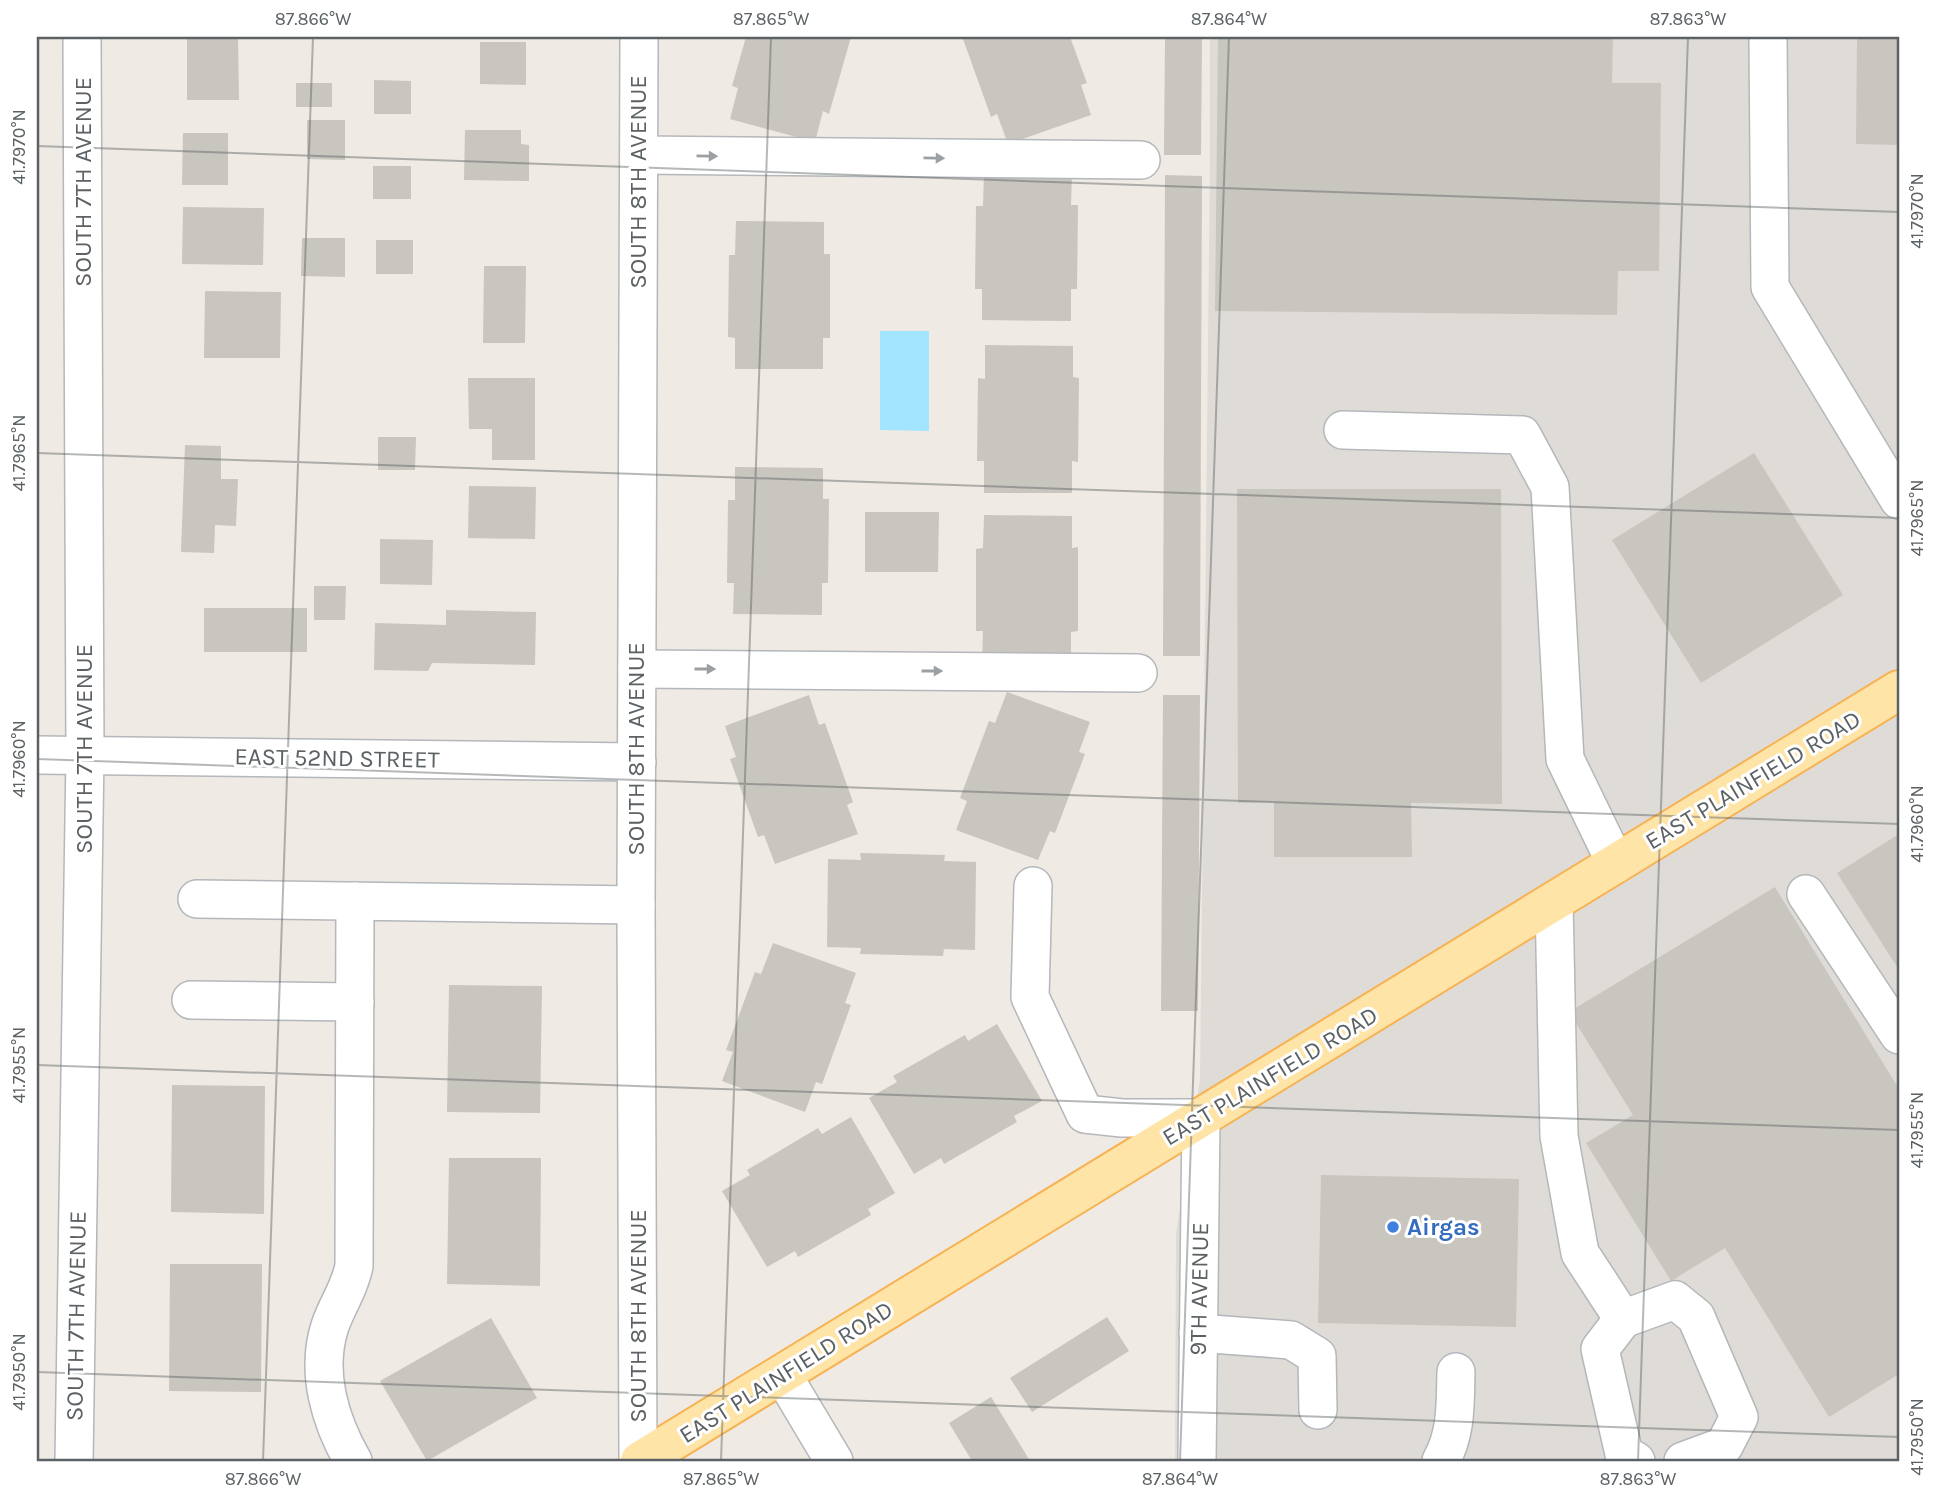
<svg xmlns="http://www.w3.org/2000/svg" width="1936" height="1498" viewBox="0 0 1936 1498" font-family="Karla,sans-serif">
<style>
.industrial{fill:#dfdcd7}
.water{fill:#a3e4ff}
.building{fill:#c9c5bf}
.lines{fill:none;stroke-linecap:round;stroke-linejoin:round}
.minor-casing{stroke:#b4b7bb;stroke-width:40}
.major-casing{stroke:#f7b254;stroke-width:42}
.minor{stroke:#fff;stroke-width:37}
.major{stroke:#ffe4a8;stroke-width:38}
.oneway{fill:#9da0a2}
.ticks{fill:none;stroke:#5b6164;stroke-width:2;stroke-opacity:0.45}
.shop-dot{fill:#3f7fe0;stroke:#fff;stroke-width:2.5}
.labels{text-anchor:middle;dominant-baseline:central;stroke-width:6;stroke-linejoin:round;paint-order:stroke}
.street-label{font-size:24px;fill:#5b6164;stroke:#fff}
.shop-label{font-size:24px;font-weight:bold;fill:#366cbe;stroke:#fff;text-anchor:start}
.neatline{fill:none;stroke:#5b6164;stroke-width:2.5}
.ticks-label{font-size:18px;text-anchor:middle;fill:#5b6164}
</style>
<rect width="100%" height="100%" fill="#efeae3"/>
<polygon class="industrial" points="1210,37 1899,37 1899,1461 1175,1461 1176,1234 1200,1080 1210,161"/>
<polygon class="water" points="880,331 929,331 929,431 880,430"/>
<g class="building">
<polygon points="746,37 851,37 829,114 823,111 815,142 730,119 738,88 732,86"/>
<polygon points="970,37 1070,37 1087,83 1081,85 1091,115 1008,144 997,114 991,117 963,39"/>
<polygon points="1165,37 1202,37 1201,155 1164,155"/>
<polygon points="1218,37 1613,37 1612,83 1661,83 1659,271 1618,271 1617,315 1215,311"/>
<polygon points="1857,37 1899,37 1899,145 1856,144"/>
<polygon points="187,38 238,38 239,100 187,100"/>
<polygon points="480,42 526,42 526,85 480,84"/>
<polygon points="374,80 411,81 411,114 374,114"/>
<rect x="296" y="83" width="36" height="24"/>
<polygon points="307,120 345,120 345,160 307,159"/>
<polygon points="465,130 521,130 521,144 529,145 529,181 464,180"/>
<polygon points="183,133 228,133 228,185 182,185"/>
<rect x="373" y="166" width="38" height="33"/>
<polygon points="984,173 1072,173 1071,205 1078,205 1077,289 1071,289 1071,321 982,320 982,289 975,289 976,206 983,206"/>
<polygon points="1165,175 1202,176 1200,656 1163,656"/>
<polygon points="183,207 264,208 263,265 182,264"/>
<polygon points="736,221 824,222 824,254 830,254 830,338 823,338 823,369 735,369 735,338 728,337 729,255 735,255"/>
<polygon points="302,238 345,238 345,277 301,276"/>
<rect x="376" y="240" width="37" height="34"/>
<polygon points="484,266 526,266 525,343 483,343"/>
<polygon points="205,291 281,292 280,358 204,358"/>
<polygon points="985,345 1073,346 1073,377 1079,378 1078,462 1072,461 1072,493 984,493 984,461 977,461 978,378 985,379"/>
<polygon points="468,378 535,378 535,460 492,460 492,429 469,429"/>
<polygon points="378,437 416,437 415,470 378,470"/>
<polygon points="185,445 221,446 221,479 238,479 236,526 215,525 214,553 181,552"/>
<polygon points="1754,453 1843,595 1701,683 1612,540"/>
<polygon points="735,467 823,468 823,499 829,499 828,583 822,583 822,615 733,614 734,583 727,583 728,500 735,500"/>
<polygon points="469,486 536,487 535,539 468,538"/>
<polygon points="1237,489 1501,489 1502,804 1411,803 1412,857 1274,857 1274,802 1238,803"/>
<polygon points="865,512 939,512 938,572 865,572"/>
<polygon points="984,515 1072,516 1072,548 1078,547 1078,631 1071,632 1071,664 982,663 983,631 976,631 976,549 983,548"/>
<polygon points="380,539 433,540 432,585 380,584"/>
<polygon points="314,586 346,586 345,620 314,620"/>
<rect x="204" y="608" width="103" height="44"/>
<polygon points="446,610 536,612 535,665 432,663 428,671 374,670 375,623 446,625"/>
<polygon points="1007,692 1090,722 1079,752 1085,754 1055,833 1050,831 1038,860 956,830 967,801 960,798 989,721 995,723"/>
<polygon points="809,695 819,725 825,723 853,802 847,805 858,834 775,864 764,835 758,837 730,759 736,757 725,726"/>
<polygon points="1163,695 1200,695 1198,1011 1161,1011"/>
<polygon points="1899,834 1899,970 1837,873"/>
<polygon points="860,853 945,855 944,861 976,862 975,950 944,949 943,956 860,954 861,948 827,947 828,859 861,860"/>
<polygon points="1775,887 1899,1089 1899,1374 1829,1417 1725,1248 1671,1281 1586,1143 1633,1115 1569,1012"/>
<polygon points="773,943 856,973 845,1003 851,1005 822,1084 816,1082 805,1112 722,1081 733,1052 726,1050 755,972 761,974"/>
<polygon points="449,985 542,986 540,1113 447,1112"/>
<polygon points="997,1024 1042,1101 1014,1116 1017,1122 944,1164 941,1158 914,1174 869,1098 897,1082 893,1076 965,1035 968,1041"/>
<polygon points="172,1085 265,1086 264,1214 171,1212"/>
<polygon points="851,1117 895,1193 868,1209 871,1215 798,1257 795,1251 767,1267 722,1191 750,1175 747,1170 818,1128 822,1134"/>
<polygon points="449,1158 541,1158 540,1286 447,1284"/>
<polygon points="1321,1175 1519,1179 1516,1327 1318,1323"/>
<polygon points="170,1264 262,1264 261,1392 169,1391"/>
<polygon points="1107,1317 1129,1351 1032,1412 1010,1378"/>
<polygon points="491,1318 537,1398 427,1461 380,1381"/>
<polygon points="991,1397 1030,1461 972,1461 949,1423"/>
</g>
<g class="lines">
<g class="minor-casing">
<g id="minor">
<polyline points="1768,37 1770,287 1899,500"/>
<polyline points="639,155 1141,160"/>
<polyline points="1343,430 1522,435 1550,487 1565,759 1616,864"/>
<polyline points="637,669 1138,673"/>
<polyline points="37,755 637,762"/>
<polyline points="1033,886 1030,997 1085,1114 1122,1118 1201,1118 1197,1461"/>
<polyline points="1806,894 1899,1035"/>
<polyline points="197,899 636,905"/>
<polyline points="1554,902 1559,1136 1580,1253 1623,1319"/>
<polyline points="191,1000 355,1002"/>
<polyline points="1198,1333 1291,1340 1317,1356 1318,1410"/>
<polyline points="782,1374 834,1461"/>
<polyline points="74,1461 85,755 82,37"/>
<path d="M353,1461C330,1421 315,1372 330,1326C337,1305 350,1288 354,1266L355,901"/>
<polyline points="638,1461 636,905 639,37"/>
<path d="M1441,1461C1457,1432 1455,1404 1456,1372"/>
<polyline points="1636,1461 1624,1454 1600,1349 1623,1319 1675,1300 1696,1317 1739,1417 1724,1446 1683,1461"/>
</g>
</g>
<g class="major-casing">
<polyline id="major" points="640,1461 1899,690"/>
</g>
<use href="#minor" class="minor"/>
<use href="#major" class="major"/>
</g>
<defs><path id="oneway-solid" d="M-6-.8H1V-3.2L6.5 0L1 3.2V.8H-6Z" transform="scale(1.75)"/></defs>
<g class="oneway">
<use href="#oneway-solid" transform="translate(707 156) rotate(1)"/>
<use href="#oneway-solid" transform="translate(934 158) rotate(1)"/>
<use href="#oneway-solid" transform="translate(705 669)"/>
<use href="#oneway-solid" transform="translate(932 671)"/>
</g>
<path class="ticks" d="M37,146L1899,212M37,453L1899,518M37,759L1899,824M37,1065L1899,1130M37,1372L1899,1437M263,1461L313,37M721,1461L771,37M1180,1461L1229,37M1638,1461L1688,37"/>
<circle class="shop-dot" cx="1393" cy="1227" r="7"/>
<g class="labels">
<g class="street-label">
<text transform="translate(83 182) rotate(-90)">SOUTH 7TH AVENUE</text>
<text transform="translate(638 182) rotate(-90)">SOUTH 8TH AVENUE</text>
<text transform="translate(84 749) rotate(-90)">SOUTH 7TH AVENUE</text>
<text transform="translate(636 749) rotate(-90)">SOUTH 8TH AVENUE</text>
<text transform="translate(337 758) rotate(1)">EAST 52ND STREET</text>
<text transform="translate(1753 780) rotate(-31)">EAST PLAINFIELD ROAD</text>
<text transform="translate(1270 1076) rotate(-31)">EAST PLAINFIELD ROAD</text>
<text transform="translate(1199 1289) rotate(-89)">9TH AVENUE</text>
<text transform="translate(76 1316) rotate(-89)">SOUTH 7TH AVENUE</text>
<text transform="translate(638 1316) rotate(-90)">SOUTH 8TH AVENUE</text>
<text transform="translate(786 1372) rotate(-32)">EAST PLAINFIELD ROAD</text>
</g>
<g class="shop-label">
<text x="1407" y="1227">Airgas</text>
</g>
</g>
<rect width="1936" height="1498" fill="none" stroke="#ffffff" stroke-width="77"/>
<rect x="38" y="38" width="1860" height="1422" class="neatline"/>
<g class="ticks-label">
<text x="313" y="25">87.866°W</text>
<text x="771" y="25">87.865°W</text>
<text x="1229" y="25">87.864°W</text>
<text x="1688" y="25">87.863°W</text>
<text transform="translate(19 147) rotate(-90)" y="6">41.7970°N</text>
<text transform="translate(1917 211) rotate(-90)" y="6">41.7970°N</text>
<text transform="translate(19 453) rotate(-90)" y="6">41.7965°N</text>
<text transform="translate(1917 518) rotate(-90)" y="6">41.7965°N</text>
<text transform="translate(19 759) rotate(-90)" y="6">41.7960°N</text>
<text transform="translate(1917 824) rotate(-90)" y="6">41.7960°N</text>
<text transform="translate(19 1065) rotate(-90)" y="6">41.7955°N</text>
<text transform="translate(1917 1130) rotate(-90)" y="6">41.7955°N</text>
<text transform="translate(19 1372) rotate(-90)" y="6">41.7950°N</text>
<text transform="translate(1917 1437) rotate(-90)" y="6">41.7950°N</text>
<text x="263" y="1485">87.866°W</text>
<text x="721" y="1485">87.865°W</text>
<text x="1180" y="1485">87.864°W</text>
<text x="1638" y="1485">87.863°W</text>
</g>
</svg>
